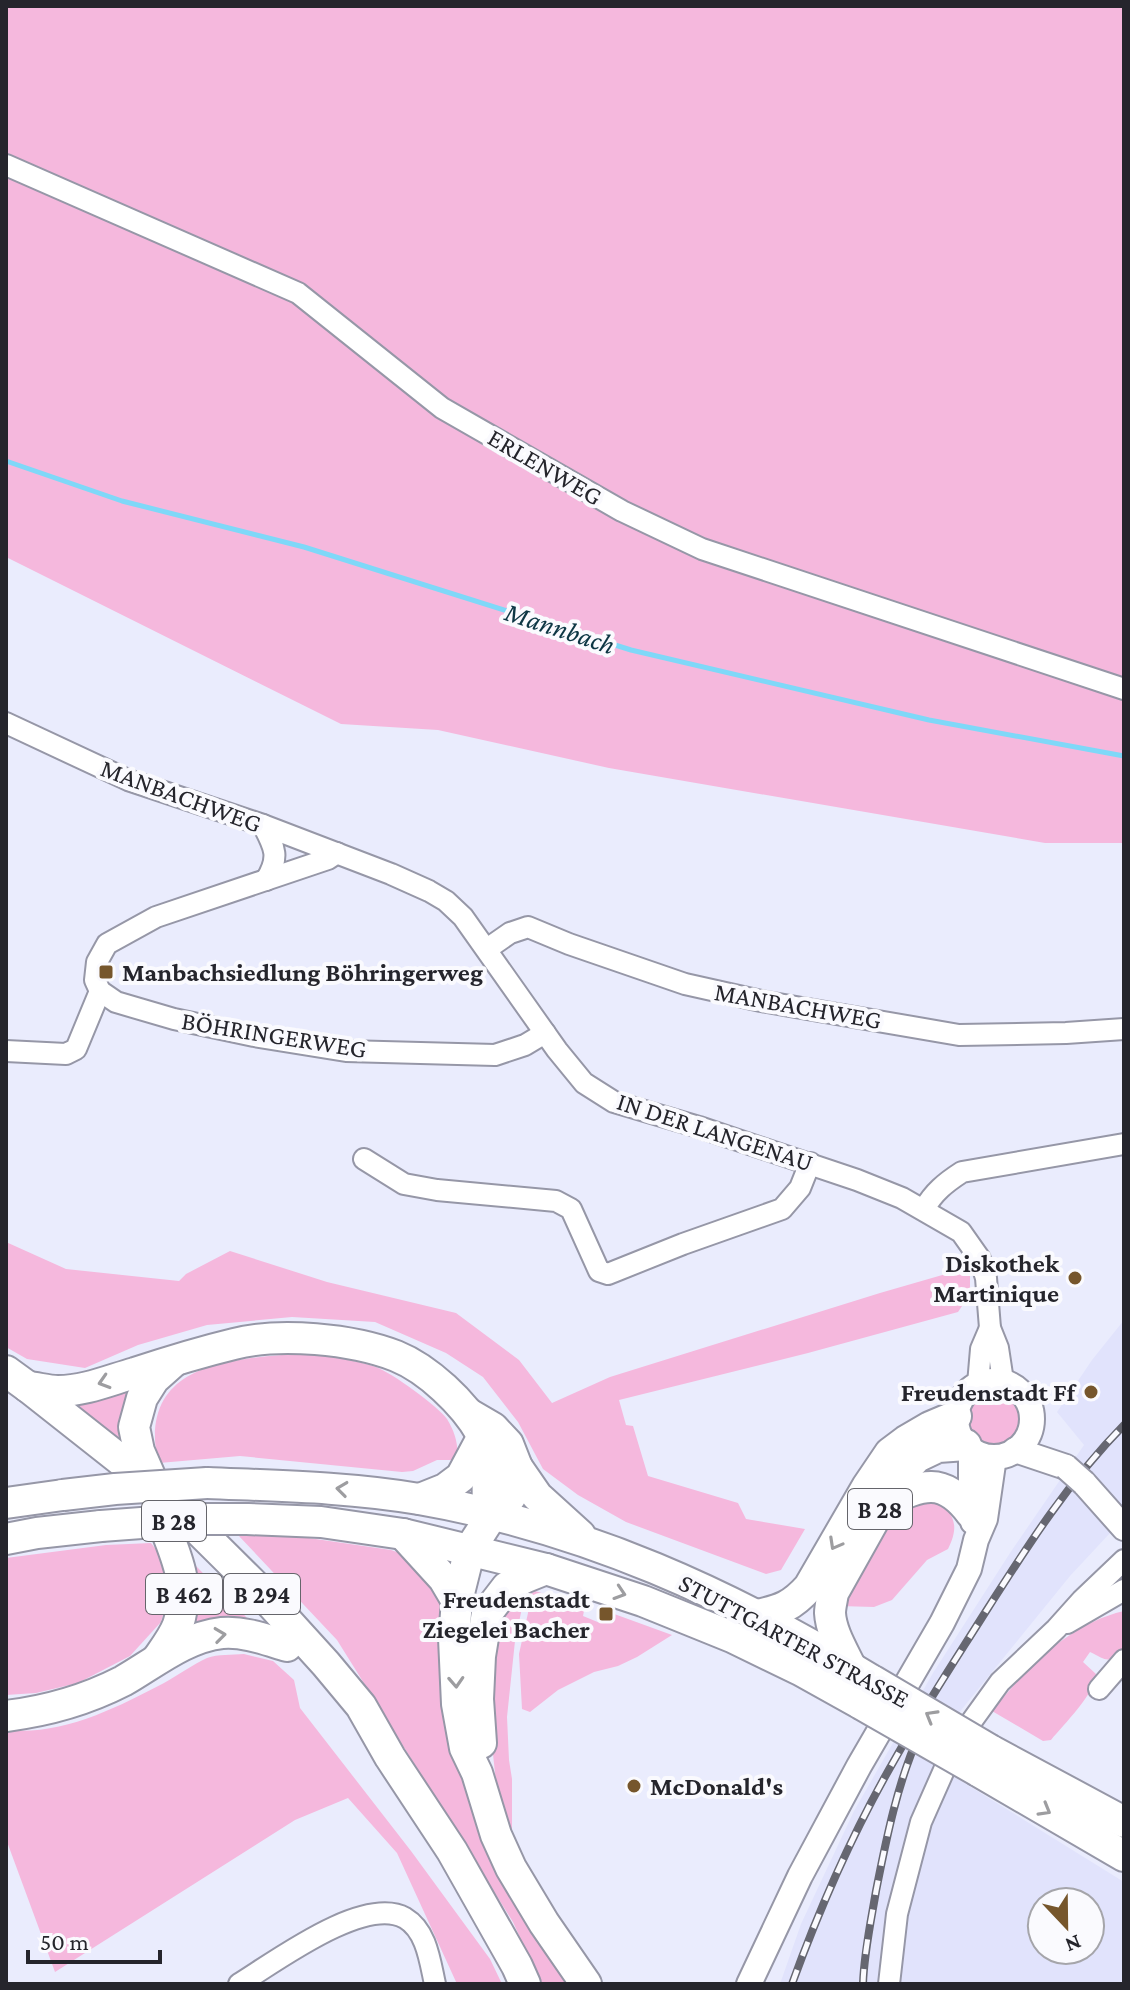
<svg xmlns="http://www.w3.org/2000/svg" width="1130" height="1990" viewBox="0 0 1130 1990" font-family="'Crimson Pro',serif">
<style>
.built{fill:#e1e3fc;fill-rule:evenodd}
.green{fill:#f5b8dd}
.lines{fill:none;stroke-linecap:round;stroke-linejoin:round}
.stream{stroke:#7fd8f8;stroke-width:5}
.minor-casing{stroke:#9697a7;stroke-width:24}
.tertiary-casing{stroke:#9697a7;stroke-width:28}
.primary-casing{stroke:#9697a7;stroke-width:34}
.minor{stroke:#fff;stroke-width:20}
.tertiary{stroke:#fff;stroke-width:24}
.primary{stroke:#fff;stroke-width:30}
.rail-casing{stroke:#666771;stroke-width:8}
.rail{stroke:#fafafe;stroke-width:5;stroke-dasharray:15;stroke-linecap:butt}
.tertiary-bridge-casing{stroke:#9697a7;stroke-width:28;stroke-linecap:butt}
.primary-bridge-casing{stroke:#9697a7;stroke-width:34;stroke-linecap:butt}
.tertiary-bridge{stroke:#fff;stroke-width:24}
.primary-bridge{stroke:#fff;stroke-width:30}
.oneway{stroke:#9d9da0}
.poi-dot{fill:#76562c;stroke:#fafafe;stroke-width:3}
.labels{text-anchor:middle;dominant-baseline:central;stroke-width:8;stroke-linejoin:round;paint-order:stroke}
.shield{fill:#fafafe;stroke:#65656b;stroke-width:2}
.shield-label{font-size:24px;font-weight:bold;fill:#25252c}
.street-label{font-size:26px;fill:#25252c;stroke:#fafafe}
.poi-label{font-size:26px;font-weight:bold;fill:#25252c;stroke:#fafafe;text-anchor:end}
.water-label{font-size:28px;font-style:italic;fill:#0d3644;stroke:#fafafe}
</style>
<rect width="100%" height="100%" fill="#eaecfd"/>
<path class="built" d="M1124 1320V1518L1070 1576 958 1714 932 1763 1124 1882V1984H780L801 1924 854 1811 933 1673 1010 1553 1084 1445 1057 1412 1092 1360ZM1042 1902H1090V1950H1042Z"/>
<g class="green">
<path d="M6 6H1124V843H1045L609 768 438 730 341 724 6 557Z"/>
<path d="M6 1242 66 1269 179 1281 186 1274 230 1251 327 1282 456 1313 519 1360 552 1403 610 1377 880 1293 970 1267V1294L958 1312 808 1353 619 1400 626 1425 633 1426 648 1476 738 1503 746 1519 805 1529 781 1570 766 1574 626 1522 578 1495 543 1469 518 1422 483 1377 446 1353 375 1322 292 1317 207 1325 138 1345 85 1368 27 1359 6 1347Z"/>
<path d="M303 1353C328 1357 352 1359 376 1367 392 1373 438 1406 447 1419 455 1432 459 1446 457 1460H437L413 1471 402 1472 240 1456 159 1463C158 1456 155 1447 155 1439 153 1358 245 1359 303 1353Z"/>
<path d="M130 1383 127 1449 70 1403Z"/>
<circle cx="994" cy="1418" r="28"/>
<path d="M927 1492C949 1510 963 1519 948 1549L927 1560 892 1600 874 1607 839 1606 894 1512Z"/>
<path d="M258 1534 295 1536 391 1550 414 1558 444 1586 449 1704 575 1984H541L513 1922 337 1640 238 1535Z"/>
<path d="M151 1543 168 1565 172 1584 161 1622 130 1656 78 1683 36 1693 6 1695V1558L106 1545Z"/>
<path d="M193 1563 194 1564 250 1621 187 1630Z"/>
<path d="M535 1591 585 1606 583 1616 600 1623 606 1611 672 1635 637 1657 618 1666 594 1672 558 1690 530 1712 522 1709 519 1654 528 1613V1596Z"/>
<path d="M510 1598 517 1600 522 1608 515 1641 507 1717 509 1760 512 1779V1832L507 1834 499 1811 491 1735 485 1705 502 1603Z"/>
<path d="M1124 1611V1649C1108 1664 1108 1661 1090 1652L1083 1662 1096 1674C1095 1694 1064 1724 1051 1740L1043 1741 992 1711C1027 1668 1068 1624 1124 1611Z"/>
<path d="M244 1654 273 1661 294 1680 300 1708 411 1851 490 1959 502 1984H457L397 1853 348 1798 295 1820 55 1972 6 1839V1730C62 1736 116 1708 164 1683 178 1675 192 1665 207 1658 218 1654 232 1655 244 1654Z"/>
</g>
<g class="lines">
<path class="stream" d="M6 461 122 501 304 547 631 650 929 720 1124 756"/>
<defs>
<g id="minor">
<path d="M6 165 298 293 442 408 622 511 702 549 1124 689"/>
<path d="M6 723 128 780 263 825 391 874 429 891 446 901 463 917 557 1050 584 1083 614 1102 699 1127 857 1180 902 1198 961 1232 980 1259 986 1278 990 1328 998 1348 1003 1381"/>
<path d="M263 825C275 848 280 857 266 880"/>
<path d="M337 853 328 859 156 917 107 944 97 962 95 980 100 991 116 1002 174 1019 254 1036 346 1051 495 1055 525 1045 545 1033"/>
<path d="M487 949 510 933 528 927 569 944 685 984 761 1001 959 1035 1066 1033 1124 1029"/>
<path d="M6 1051 66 1054 76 1049 100 991"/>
<path d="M364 1159 404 1184 437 1190 556 1201 571 1209 599 1271 608 1274 683 1244 782 1209 800 1188 810 1163"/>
<path d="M924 1209C934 1192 945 1183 962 1172L1124 1144"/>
<path d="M978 1384 981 1349 990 1328"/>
<path d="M1067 1623 1124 1590"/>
<path d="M1099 1689 1124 1660"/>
<path d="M239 1984C275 1962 364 1895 405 1918 427 1931 430 1962 435 1984"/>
<path d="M889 1984 897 1914 921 1822 956 1743 1000 1682 1056 1629 1082 1600 1124 1560"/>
</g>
<g id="tertiary">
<circle cx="994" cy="1419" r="38"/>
<path d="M971 1450V1513L973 1522"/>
<path d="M1015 1450 1066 1467"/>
<path d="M1084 1483 1124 1528"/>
<path d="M749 1984 800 1876 859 1766 942 1623 969 1569 976 1540 985 1519 994 1457"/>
</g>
<g id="primary">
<path d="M6 1371 28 1387 156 1488 257 1588 326 1664 361 1706 390 1757 452 1851 517 1966 525 1984"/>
<path d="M28 1387C38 1388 49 1391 58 1391 85 1391 110 1380 135 1373 168 1362 201 1352 234 1344 280 1332 352 1339 396 1356 428 1369 464 1403 481 1433 496 1459 481 1488 492 1515"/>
<path d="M469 1414 493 1428 508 1444 517 1467 511 1496 503 1507 492 1515 470 1549 457 1601 454 1638 457 1704 465 1748 477 1773 496 1835 511 1868 544 1923 586 1984"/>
<path d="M517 1467 537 1496 580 1535"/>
<path d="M153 1483 139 1451 134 1427 142 1398 154 1379 172 1363"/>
<path d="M207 1483C278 1486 349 1487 419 1499 586 1528 730 1594 873 1681"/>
<path d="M420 1499 445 1489 461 1477 483 1436"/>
<path d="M6 1503 63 1495"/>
<path d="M883 1503C920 1486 942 1474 971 1513"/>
<path d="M247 1519 321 1522 403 1534 546 1569 643 1601 732 1637 800 1670 861 1704"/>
<path d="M403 1534 444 1579 457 1601"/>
<path d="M6 1539 37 1533 101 1526"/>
<path d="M757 1615C781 1610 792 1606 809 1587L867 1487 890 1453 906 1441 930 1427 956 1416"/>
<path d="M158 1658C165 1648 174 1636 178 1625 190 1587 178 1560 164 1525"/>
<path d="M851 1668C843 1651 831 1632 830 1613 830 1607 832 1600 833 1593L898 1477 917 1457 938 1447 966 1445"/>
<path d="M6 1716C47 1711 86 1700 123 1681 153 1664 185 1637 222 1633 244 1631 267 1640 287 1646"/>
<path d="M481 1743 478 1699 480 1656 487 1613 507 1587 526 1577 546 1569"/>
<path d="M990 1750 1124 1822"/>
<path d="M978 1771 1124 1856"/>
</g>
</defs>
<use href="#minor" class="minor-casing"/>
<use href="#tertiary" class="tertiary-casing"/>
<use href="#primary" class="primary-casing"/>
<use href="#minor" class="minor"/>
<use href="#tertiary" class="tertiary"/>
<use href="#primary" class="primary"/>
<defs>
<g id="rail">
<path d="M792 1984C820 1907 854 1830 895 1759 922 1711 952 1665 981 1619 1025 1550 1066 1484 1124 1425"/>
<path d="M863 1984C864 1953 871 1921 876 1891 886 1840 898 1780 920 1733"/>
</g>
</defs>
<use href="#rail" class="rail-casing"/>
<use href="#rail" class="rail"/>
<defs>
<path id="tertiary-bridge" d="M1066 1467 1084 1483"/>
<g id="primary-bridge">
<path d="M63 1495 115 1489 207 1483"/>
<path d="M101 1526 195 1519H247"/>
<path d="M873 1681 990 1750"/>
<path d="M861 1704 978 1771"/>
</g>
</defs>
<use href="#tertiary-bridge" class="tertiary-bridge-casing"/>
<use href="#primary-bridge" class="primary-bridge-casing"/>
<use href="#tertiary-bridge" class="tertiary-bridge"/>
<use href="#primary-bridge" class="primary-bridge"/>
</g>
<defs><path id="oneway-chevron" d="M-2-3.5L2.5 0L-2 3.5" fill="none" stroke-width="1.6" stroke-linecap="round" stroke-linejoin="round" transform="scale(2)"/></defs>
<g class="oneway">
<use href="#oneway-chevron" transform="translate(104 1382) rotate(163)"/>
<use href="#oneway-chevron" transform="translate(342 1489) rotate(-173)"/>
<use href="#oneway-chevron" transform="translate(835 1544) rotate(119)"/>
<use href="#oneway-chevron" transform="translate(620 1593) rotate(18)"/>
<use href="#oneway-chevron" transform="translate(220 1635) rotate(-7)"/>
<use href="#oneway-chevron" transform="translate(456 1682) rotate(87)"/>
<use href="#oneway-chevron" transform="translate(931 1716) rotate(-150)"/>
<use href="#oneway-chevron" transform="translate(1045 1810) rotate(30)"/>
</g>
<g class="poi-dot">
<rect x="98" y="964" width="16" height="16" rx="4"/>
<circle cx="1075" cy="1278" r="8"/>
<circle cx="1091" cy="1392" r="8"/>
<rect x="598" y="1606" width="16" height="16" rx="4"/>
<circle cx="634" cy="1786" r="8"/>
</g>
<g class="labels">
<g class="shield">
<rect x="848" y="1489" width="64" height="40" rx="6"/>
<rect x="142" y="1501" width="64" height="40" rx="6"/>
<rect x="146" y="1574" width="76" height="40" rx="6"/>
<rect x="224" y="1574" width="76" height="40" rx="6"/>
</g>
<g class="shield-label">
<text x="880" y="1509">B 28</text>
<text x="174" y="1521">B 28</text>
<text x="184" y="1594">B 462</text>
<text x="262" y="1594">B 294</text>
</g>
<g class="street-label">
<text transform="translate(545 467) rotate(30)">ERLENWEG</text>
<text transform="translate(181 796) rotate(20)">MANBACHWEG</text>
<text transform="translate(798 1006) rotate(10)">MANBACHWEG</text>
<text transform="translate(274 1035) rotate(9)">BÖHRINGERWEG</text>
<text transform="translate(715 1132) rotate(18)">IN DER LANGENAU</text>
<text transform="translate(794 1641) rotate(28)">STUTTGARTER STRASSE</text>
</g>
<g class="poi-label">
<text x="122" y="972" text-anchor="start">Manbachsiedlung Böhringerweg</text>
<text x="1059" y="1263">Diskothek<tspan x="1059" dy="30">Martinique</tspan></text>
<text x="1075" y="1392">Freudenstadt Ff</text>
<text x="590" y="1599">Freudenstadt<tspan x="590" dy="30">Ziegelei Bacher</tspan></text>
<text x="650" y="1786" text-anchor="start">McDonald's</text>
</g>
<g class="water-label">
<text transform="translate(560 628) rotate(18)">Mannbach</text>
</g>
</g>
<rect width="1130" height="1990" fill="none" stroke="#25252c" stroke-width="16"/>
<g transform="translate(1066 1926) rotate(158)"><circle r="38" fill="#fafafe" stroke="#a5a5aa" stroke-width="2"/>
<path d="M0-6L14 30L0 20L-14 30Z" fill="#76562c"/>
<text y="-12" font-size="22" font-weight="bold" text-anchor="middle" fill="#25252c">N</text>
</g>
<path d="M28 1950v12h132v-12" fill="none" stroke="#25252c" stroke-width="4"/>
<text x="40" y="1950" font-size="24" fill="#25252c" stroke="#fafafe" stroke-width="6" paint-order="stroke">50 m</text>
</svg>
